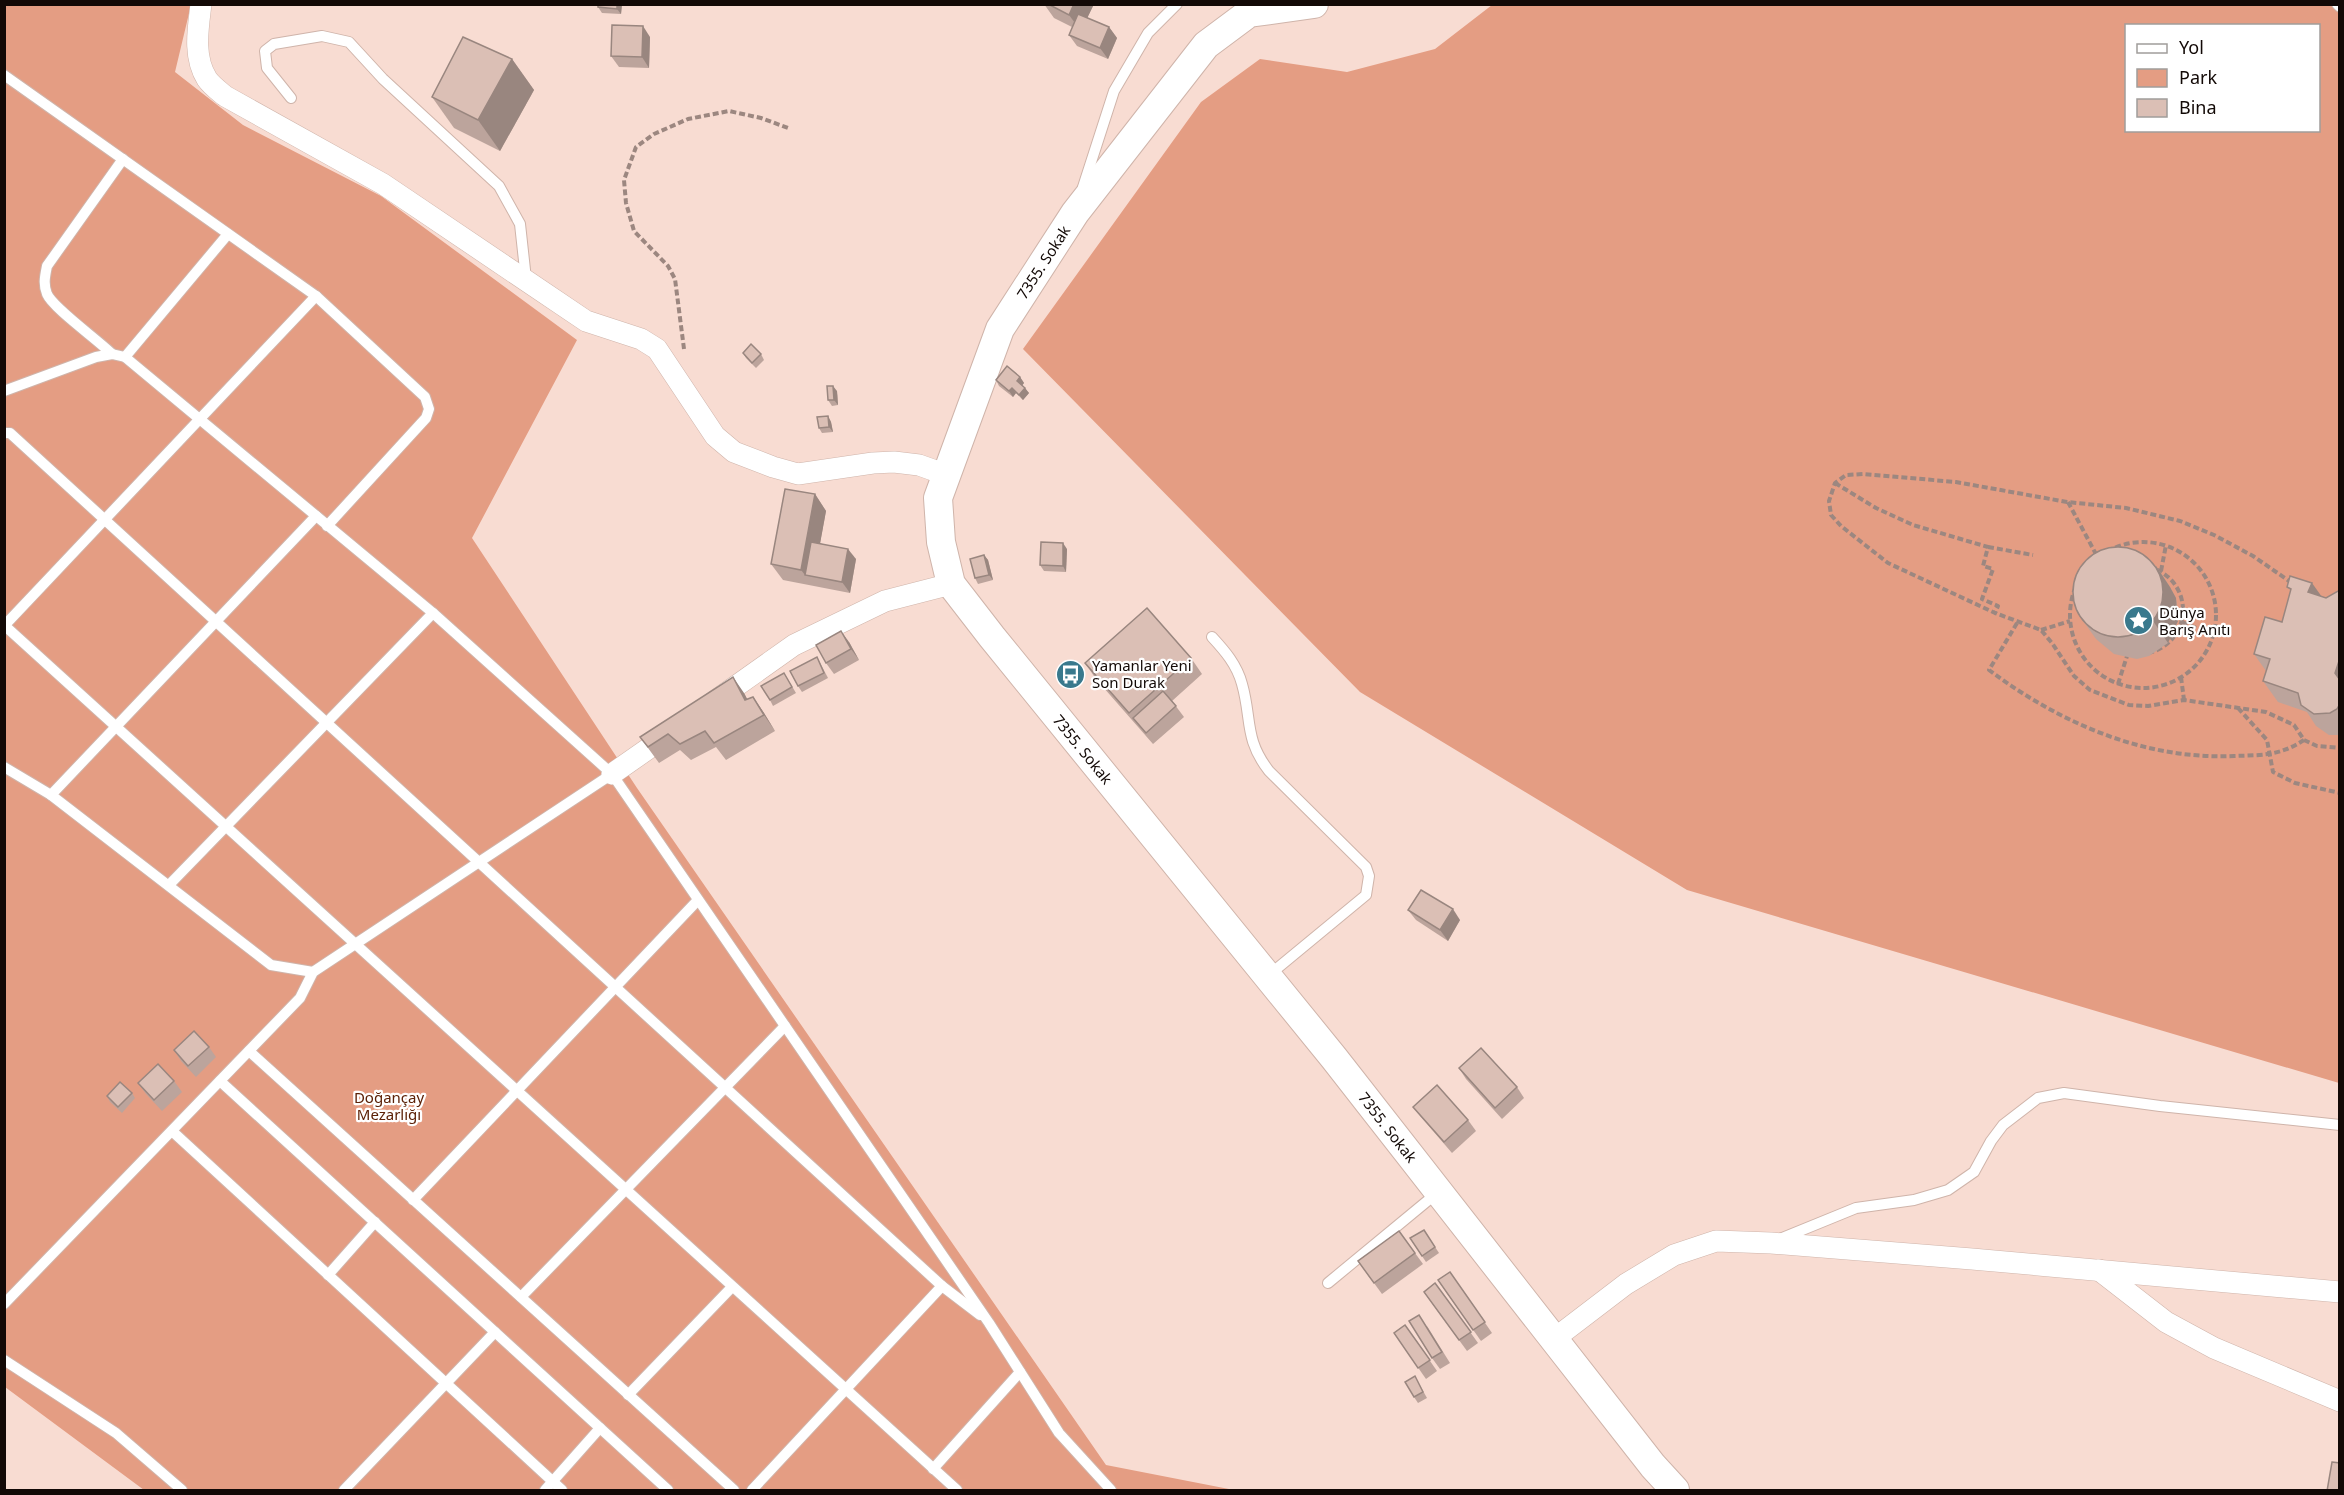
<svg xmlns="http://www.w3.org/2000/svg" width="2344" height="1495" viewBox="0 0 2344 1495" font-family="'Noto Sans',sans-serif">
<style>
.green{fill:#e49d83;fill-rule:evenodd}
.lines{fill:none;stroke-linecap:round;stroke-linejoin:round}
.lane-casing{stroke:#cfb4aa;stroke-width:12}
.street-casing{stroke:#cfb4aa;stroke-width:22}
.secondary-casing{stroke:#cfb4aa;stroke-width:30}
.path{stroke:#9c8780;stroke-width:4;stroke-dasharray:6 3;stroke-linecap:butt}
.lane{stroke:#fff;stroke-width:10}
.street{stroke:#fff;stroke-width:21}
.secondary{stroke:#fff;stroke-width:28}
.wall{fill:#bca49c}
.shaded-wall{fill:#99867f}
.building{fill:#dbbfb5;stroke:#99867f;stroke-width:1.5}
.labels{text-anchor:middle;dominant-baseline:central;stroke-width:4.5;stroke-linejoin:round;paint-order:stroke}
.street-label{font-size:15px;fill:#120906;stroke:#fff}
.poi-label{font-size:15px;fill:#120906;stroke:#fff;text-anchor:start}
.park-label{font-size:15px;fill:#5c2107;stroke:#fff}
</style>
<rect width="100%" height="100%" fill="#f8dcd2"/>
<g class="green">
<path d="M5 5H191L175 72 243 125 381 196 577 340 472 538 637 788 1106 1465 1234 1490H144L5 1387Z"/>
<path d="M1492 5H2339V1083L1687 890 1360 692 1023 349 1201 102 1260 59 1347 72 1435 49ZM2126 26H2318V130H2126Z"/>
</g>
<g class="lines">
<defs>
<g id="lane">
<path d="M2337 4 2340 7"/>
<path d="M4 75 316 296 425 397 429 409 426 418 327 526"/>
<path d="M291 98 267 68 265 51 274 44 322 36 349 42 383 79 499 186 520 224 526 279"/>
<path d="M1083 187 1114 91 1148 33 1177 4"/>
<path d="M112 354C97 339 53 308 47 294 43 284 45 276 47 266L123 159"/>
<path d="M125 357 228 234"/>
<path d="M4 391 96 357 112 354 125 357 433 613 612 774 989 1323 1059 1433 1111 1490"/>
<path d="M4 433H10L942 1286 980 1315"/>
<path d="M4 625 957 1490"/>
<path d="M4 626 316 296"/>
<path d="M1212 637C1225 651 1237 665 1242 684 1252 719 1244 739 1269 771L1366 867 1369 876 1366 895 1268 976"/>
<path d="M4 767 51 795 271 965 313 972"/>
<path d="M51 795 316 516"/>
<path d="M169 885 433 613"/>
<path d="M249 1051 734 1490"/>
<path d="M220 1081 668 1490"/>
<path d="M172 1131 562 1490"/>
<path d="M413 1200 698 900"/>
<path d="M1780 1239 1856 1208 1914 1200 1948 1190 1974 1172 1991 1141 2003 1125 2038 1098 2064 1093 2160 1106 2340 1125"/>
<path d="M328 1275 375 1222"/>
<path d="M1328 1283 1437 1193"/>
<path d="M521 1297 785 1026"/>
<path d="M4 1304 300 998 313 972 612 774"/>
<path d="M4 1360 116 1433 182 1490"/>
<path d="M628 1395 732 1287"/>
<path d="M933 1469 1020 1372"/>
<path d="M344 1490 495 1332"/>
<path d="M545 1490 600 1428"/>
<path d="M752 1490 942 1286"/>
</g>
<g id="street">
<path d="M201 4C198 29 193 57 207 79 211 85 219 91 225 96L383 184 586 321 641 339 657 349 715 436 734 452 773 467 798 474 873 463 894 462 919 465 947 475"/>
<path d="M715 701 794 645 885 601 951 584"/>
<path d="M612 774 672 732"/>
<path d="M2099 1270 2166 1322 2214 1348 2340 1401"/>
<path d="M1554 1339 1626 1284 1674 1255 1716 1241 1771 1243 1972 1259 2340 1292"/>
</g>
<path id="secondary" d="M1314 4 1249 13 1206 45 1075 213 1000 329 938 498 941 542 951 584 992 637 1334 1058 1653 1466 1675 1490"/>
</defs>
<use href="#lane" class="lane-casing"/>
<use href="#street" class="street-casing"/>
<use href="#secondary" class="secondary-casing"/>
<g class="path">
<path d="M684 349 675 279 668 266 634 231 626 203 624 180 636 147 654 134 688 119 729 111 761 118 788 128"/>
<path d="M1835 483 1876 508 1913 525 1988 547 1983 566 1993 569 1982 599 1998 606 1995 613"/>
<path d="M2068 502 2097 556"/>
<circle cx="2143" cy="615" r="73"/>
<path d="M1988 547 2033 555"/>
<circle cx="2139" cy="610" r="44"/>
<path d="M2161 571 2166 545"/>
<path d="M2292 583 2253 556 2214 535 2180 521 2126 508 2067 502 1956 482 1863 474 1846 475 1835 483 1829 501 1831 515 1841 526 1888 563 1995 613 2041 630 2052 643 2074 676 2090 690 2129 705 2148 706 2184 700 2266 712 2294 725 2304 740 2317 746 2340 748"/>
<path d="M2182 622 2213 635"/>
<path d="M2017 623 1989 670C2060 723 2144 760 2234 756 2263 755 2279 756 2304 740"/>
<path d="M2041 630 2070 621"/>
<path d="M2181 677 2184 700"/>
<path d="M2118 684 2128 653"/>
<path d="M2238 708 2267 740 2273 772 2295 783 2340 793"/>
</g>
<use href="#lane" class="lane"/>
<use href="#street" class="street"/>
<use href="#secondary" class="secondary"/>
</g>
<g class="wall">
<path d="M622 4 621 14 602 13 598 7Z"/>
<path d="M1044 4H1094L1087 18 1109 27 1117 38 1108 59 1077 46 1069 35 1072 27 1054 18Z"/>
<path d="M650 37 649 68 619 67 611 56Z"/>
<path d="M512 59 534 90 500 151 454 128 432 97Z"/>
<path d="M743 353 761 354 764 360 756 368 746 358Z"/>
<path d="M1020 377 1024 383 1022 385 1029 393 1023 400 1016 393 1013 397 999 386 996 380Z"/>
<path d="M837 391 838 405 832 406 828 400Z"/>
<path d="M828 416 831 422 833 432 822 433 819 428Z"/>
<path d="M815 494 826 511 820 543 856 559 850 593 783 580 771 564Z"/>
<path d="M1067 549 1066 572 1044 571 1040 565Z"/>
<path d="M984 555 988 560 993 580 978 584 975 578Z"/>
<path d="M2156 566 2170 587 2176 598 2178 621 2168 643 2149 656 2137 659 2114 654 2096 639 2081 618Z"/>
<path d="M2287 587 2326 598 2340 592V735H2329L2316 726 2307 712 2278 702 2263 681 2266 671 2254 654 2282 622 2291 591Z"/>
<path d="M849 642 859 660 834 674 826 663Z"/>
<path d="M817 657 828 678 802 692 798 686Z"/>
<path d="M1191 658 1202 674 1172 701 1184 717 1153 744 1096 679 1085 663Z"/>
<path d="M784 673 796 693 773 706 770 700Z"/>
<path d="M744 693 747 699 753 697 764 713 775 731 726 760 716 747 691 760 680 750 659 763 640 737Z"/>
<path d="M1408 910 1460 920 1448 941 1416 920Z"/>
<path d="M209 1047 216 1057 196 1077 181 1061 174 1050Z"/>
<path d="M1459 1068 1517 1087 1524 1098 1502 1119 1466 1079Z"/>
<path d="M174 1081 182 1092 162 1111 146 1094 138 1083Z"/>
<path d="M132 1093 135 1098 122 1113 110 1102 107 1096Z"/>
<path d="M1413 1107 1468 1120 1476 1131 1452 1153 1421 1117Z"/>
<path d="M1424 1230 1439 1253 1426 1262 1410 1238Z"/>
<path d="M1399 1231 1423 1264 1382 1294 1358 1261Z"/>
<path d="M1450 1272 1492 1333 1481 1341 1438 1280Z"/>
<path d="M1435 1283 1478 1343 1467 1351 1424 1292Z"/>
<path d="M1405 1325 1437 1371 1426 1379 1394 1333Z"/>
<path d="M1427 1326 1450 1363 1440 1369 1432 1358Z"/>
<path d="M1418 1382 1427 1398 1418 1403 1414 1397Z"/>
</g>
<g class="shaded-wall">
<path d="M617 4H622L621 14 617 9Z"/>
<path d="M1074 4H1094L1081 31 1069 15Z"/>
<path d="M643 26 650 37 649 68 642 57Z"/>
<path d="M1109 27 1117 38 1108 59 1100 48Z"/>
<path d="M512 59 534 90 500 151 478 120Z"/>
<path d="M1020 377 1024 383 1021 387 1017 381Z"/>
<path d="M833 386 837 391 838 405 834 400Z"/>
<path d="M1012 388 1016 393 1013 397 1009 391Z"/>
<path d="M1025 388 1029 393 1023 400 1019 395Z"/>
<path d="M828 416 831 422 833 432 829 427Z"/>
<path d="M815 494 826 511 814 577 805 575 801 570Z"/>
<path d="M1063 543 1067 549 1066 572 1063 566Z"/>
<path d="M848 549 856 559 850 593 842 582Z"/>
<path d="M984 555 988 560 993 580 989 575Z"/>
<path d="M2156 566 2170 587 2176 598 2178 621 2168 643 2153 621Z"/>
<path d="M2312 583 2327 604 2308 592Z"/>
<path d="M841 631 849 642 859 660 851 649Z"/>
<path d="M2340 658V680L2335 673Z"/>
<path d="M733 677 744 693 756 716 745 700Z"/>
<path d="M753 697 764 713 775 731 764 715Z"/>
<path d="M1453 909 1460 920 1448 941 1440 930Z"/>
</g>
<g class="building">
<path d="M598 4H617V9L598 7Z"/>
<path d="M1048 4H1074L1069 15Z"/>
<path d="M1078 14 1109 27 1100 48 1069 35Z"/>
<path d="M612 25 643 26 642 57 611 56Z"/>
<path d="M463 37 512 59 478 120 432 97Z"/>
<path d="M751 344 761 354 752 363 743 353Z"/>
<path d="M1007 366 1020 377 1017 381 1025 388 1019 395 1012 388 1009 391 996 380Z"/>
<path d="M827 386H833L834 400H828Z"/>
<path d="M828 416 829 427 819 428 817 417Z"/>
<path d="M785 489 815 494 801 570 771 564Z"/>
<path d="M811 542 848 549 842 582 805 575Z"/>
<path d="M1041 542 1063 543V566L1040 565Z"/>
<circle cx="2118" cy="592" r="45"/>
<path d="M984 555 989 575 975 578 970 559Z"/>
<path d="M2290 576 2312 583 2308 592 2326 598 2338 591 2340 592V658L2335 673 2340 680V704L2337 709 2330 713 2314 714 2301 705 2298 693 2263 681 2270 659 2254 654 2265 617 2282 622 2291 589 2287 587Z"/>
<path d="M1147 608 1191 658 1129 713 1085 663Z"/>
<path d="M841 631 851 649 826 663 816 645Z"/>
<path d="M817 657 824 673 798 686 790 671Z"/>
<path d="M784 673 792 687 770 700 761 686Z"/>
<path d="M733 677 745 700 753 697 764 715 714 743 705 731 680 744 668 734 648 747 640 737Z"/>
<path d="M1163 691 1176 706 1146 733 1133 718Z"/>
<path d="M1421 890 1453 909 1440 930 1408 910Z"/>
<path d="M194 1031 209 1047 188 1066 174 1050Z"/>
<path d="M1481 1048 1517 1087 1495 1108 1459 1068Z"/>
<path d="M158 1064 174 1081 154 1100 138 1083Z"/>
<path d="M120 1082 132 1093 118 1107 107 1096Z"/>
<path d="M1437 1085 1468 1120 1444 1142 1413 1107Z"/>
<path d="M1424 1230 1435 1247 1422 1256 1410 1238Z"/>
<path d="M1399 1231 1415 1253 1374 1283 1358 1261Z"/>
<path d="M1450 1272 1485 1322 1473 1330 1438 1280Z"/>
<path d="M1435 1283 1471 1332 1459 1340 1424 1292Z"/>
<path d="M1419 1315 1442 1352 1432 1358 1409 1321Z"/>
<path d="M1405 1325 1430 1360 1418 1368 1394 1333Z"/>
<path d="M1415 1376 1423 1392 1414 1397 1405 1382Z"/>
<path d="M2332 1462 2340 1463V1491H2327Z"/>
</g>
<defs>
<symbol id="sight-disc" viewBox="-11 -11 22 22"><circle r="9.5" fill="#39798d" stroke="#fff"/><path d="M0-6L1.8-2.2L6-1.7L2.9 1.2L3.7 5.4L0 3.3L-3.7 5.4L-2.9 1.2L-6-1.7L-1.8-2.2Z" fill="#fff"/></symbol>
<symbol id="bus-disc" viewBox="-11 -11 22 22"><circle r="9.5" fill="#39798d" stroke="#fff"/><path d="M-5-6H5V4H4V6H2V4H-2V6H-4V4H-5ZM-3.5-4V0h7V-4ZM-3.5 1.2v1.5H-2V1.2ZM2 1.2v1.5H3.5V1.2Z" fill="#fff"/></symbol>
</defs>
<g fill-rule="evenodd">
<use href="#sight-disc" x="2122" y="604" width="33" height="33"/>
<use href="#bus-disc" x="1054" y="658" width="33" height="33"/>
</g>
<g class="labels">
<g class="street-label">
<text transform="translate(1043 262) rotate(-57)">7355. Sokak</text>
<text transform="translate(1083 749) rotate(51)">7355. Sokak</text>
<text transform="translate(1388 1127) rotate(52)">7355. Sokak</text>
</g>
<g class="poi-label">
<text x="2159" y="612">Dünya<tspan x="2159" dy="17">Barış Anıtı</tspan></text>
<text x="1092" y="665">Yamanlar Yeni<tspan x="1092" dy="17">Son Durak</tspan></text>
</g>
<g class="park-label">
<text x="389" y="1097">Doğançay<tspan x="389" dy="17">Mezarlığı</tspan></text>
</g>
</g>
<rect width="2344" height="1495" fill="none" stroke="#120906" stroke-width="12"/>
<rect x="2125" y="24" width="195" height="108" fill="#ffffff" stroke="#a09d9b" stroke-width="1.5"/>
<rect x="2137" y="44" width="30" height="9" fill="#ffffff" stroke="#a09d9b" stroke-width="1.5"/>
<text x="2179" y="54" font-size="18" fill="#120906">Yol</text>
<rect x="2137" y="69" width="30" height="18" fill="#e49d83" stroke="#a09d9b" stroke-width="1.5"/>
<text x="2179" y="84" font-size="18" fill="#120906">Park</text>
<rect x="2137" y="99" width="30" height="18" fill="#dbbfb5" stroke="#a09d9b" stroke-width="1.5"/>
<text x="2179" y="114" font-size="18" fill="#120906">Bina</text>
</svg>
